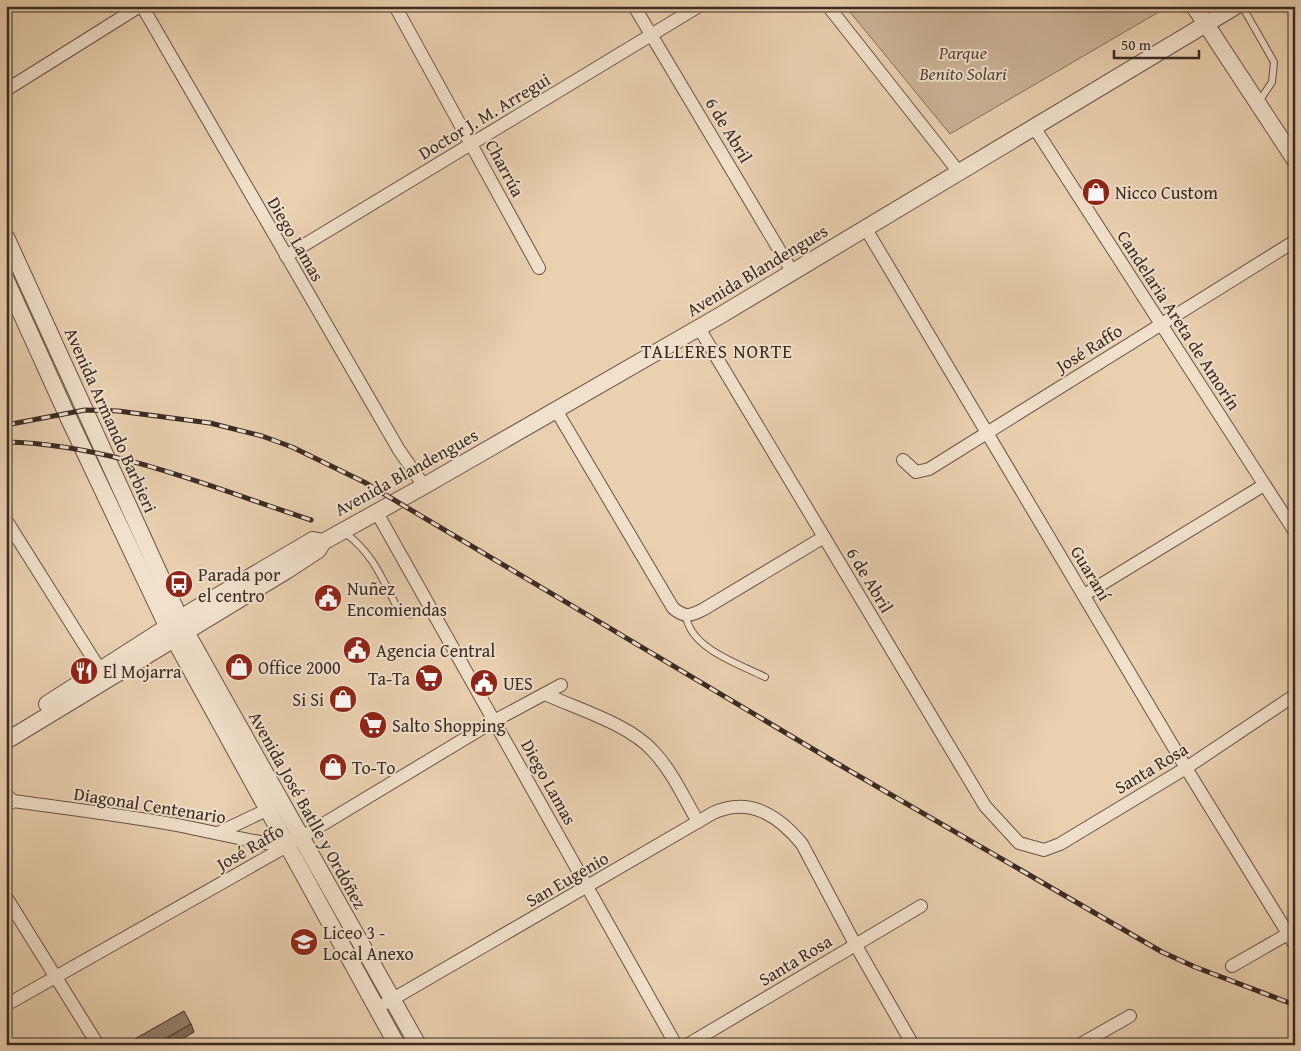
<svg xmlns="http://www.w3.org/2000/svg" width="1301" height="1051" viewBox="0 0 1301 1051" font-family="'Gentium Book Plus',serif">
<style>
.green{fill:#cbb497;stroke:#82705d}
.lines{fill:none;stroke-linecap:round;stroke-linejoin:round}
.service-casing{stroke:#665446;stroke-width:8}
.minor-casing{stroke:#665446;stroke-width:14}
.tertiary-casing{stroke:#665446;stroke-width:18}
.service{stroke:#f1e0cb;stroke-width:6}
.minor{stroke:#f1e0cb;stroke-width:12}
.tertiary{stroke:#f1e0cb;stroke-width:16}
.rail-casing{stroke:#3a2b23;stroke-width:5}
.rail{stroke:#f1e0cb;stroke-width:3;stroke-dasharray:9;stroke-linecap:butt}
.wall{fill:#806f5d;stroke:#3a2b23}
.building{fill:#95816c;stroke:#3a2b23}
.labels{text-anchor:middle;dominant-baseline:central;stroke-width:4;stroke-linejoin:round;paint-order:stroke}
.park-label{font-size:18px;font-style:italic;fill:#57463a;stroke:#f1e0cb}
.street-label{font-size:18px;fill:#3a2b23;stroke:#f1e0cb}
.poi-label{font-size:18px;fill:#3a2b23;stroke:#f1e0cb;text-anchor:start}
.neighbourhood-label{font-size:19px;letter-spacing:1px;fill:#3a2b23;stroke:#f1e0cb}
</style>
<rect width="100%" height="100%" fill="#e9d0af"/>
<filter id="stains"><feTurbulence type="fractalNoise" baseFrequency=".004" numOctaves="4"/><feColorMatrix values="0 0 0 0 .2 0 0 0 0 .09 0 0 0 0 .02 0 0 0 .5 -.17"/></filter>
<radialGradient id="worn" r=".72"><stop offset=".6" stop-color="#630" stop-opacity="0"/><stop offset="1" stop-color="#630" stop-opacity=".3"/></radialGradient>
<path class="green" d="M845 6H1169L950 134Z"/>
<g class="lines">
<defs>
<g id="service">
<path d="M1242 6 1274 62 1272 82 1258 103"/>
<path d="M344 532C374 554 382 579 399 611 412 617 418 614 430 608"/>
<path d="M686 616C691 649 739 664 765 677"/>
</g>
<g id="minor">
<path d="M142 6 399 450 424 486"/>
<path d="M395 6 539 268"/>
<path d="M634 6 793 273"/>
<path d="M828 6 958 171"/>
<path d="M6 90 140 6"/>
<path d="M1034 127 1295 532"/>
<path d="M866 229 1186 768 1295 945"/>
<path d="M286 256 699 6"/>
<path d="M699 328 985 806 1019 843 1044 850 1060 844 1186 768 1295 695"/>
<path d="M556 410 673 608C685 618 691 616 704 609L824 537"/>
<path d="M903 460 916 472 929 469 1295 241"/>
<path d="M376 511 676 1045"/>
<path d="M6 520 104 676"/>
<path d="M1084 595 1264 485"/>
<path d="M545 694C577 709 629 724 653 751 672 771 684 798 698 822"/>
<path d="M6 800C63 808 121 815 177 825 214 832 250 842 287 846"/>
<path d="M218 833 275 806"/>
<path d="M6 897 98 1045"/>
<path d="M1232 966 1293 931"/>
<path d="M386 1003 713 813C750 796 779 816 802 844L855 944 913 1045"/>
<path d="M6 1005 287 846 494 721 561 685"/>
<path d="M687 1045 921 906"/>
<path d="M1079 1045 1130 1016"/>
</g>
<g id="tertiary">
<path d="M1194 6 1295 160"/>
<path d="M6 237 186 632 418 1045"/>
<path d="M6 280 68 417 168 628 397 1045"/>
<path d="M47 704 192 611 313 540 323 542"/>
<path d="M6 741 286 571 318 550 323 542 424 486 721 315 1236 6"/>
<path d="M6 797 10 801"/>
</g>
</defs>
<use href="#service" class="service-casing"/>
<use href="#minor" class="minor-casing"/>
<use href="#tertiary" class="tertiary-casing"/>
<use href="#service" class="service"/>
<use href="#minor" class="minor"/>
<use href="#tertiary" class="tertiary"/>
<defs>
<g id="rail">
<path d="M6 425 85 410 118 411 210 423 262 436 292 447 364 482 833 761 1162 952 1195 967 1295 1005"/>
<path d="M6 442C111 444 213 488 311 520"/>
</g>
</defs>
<use href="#rail" class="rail-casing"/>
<use href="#rail" class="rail"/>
</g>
<path class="wall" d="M191 1024 194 1032 172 1045H127Z"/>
<path class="building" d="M184 1011 191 1024 154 1045H127L126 1044Z"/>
<defs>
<symbol id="shop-disc" viewBox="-11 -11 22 22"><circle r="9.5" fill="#8f2418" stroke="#f1e0cb"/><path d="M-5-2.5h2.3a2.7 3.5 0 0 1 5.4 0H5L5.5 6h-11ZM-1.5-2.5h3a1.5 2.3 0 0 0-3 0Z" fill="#fff"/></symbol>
<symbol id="bus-disc" viewBox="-11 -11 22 22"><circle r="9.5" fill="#8f2418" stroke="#f1e0cb"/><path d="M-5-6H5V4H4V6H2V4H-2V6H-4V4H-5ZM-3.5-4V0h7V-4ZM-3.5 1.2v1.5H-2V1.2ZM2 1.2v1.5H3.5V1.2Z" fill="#fff"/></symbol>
<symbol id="civic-disc" viewBox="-11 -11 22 22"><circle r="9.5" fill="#8f2418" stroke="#f1e0cb"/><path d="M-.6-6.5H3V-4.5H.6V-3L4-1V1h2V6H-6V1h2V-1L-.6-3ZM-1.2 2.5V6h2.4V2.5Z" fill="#fff"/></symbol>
<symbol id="restaurant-disc" viewBox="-11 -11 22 22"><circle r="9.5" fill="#8f2418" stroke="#f1e0cb"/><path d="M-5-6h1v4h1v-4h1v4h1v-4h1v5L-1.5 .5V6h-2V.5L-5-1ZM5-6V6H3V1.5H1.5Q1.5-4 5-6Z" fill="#fff"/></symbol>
<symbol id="supermarket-disc" viewBox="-11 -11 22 22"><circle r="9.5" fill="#8f2418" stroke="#f1e0cb"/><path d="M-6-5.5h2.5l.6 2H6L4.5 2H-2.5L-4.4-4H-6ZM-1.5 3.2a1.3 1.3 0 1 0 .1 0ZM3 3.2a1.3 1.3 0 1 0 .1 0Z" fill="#fff"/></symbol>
<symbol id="school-disc" viewBox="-11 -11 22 22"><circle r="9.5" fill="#8f2418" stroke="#f1e0cb"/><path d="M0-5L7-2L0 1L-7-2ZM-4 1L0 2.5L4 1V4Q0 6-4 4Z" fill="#fff"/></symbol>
</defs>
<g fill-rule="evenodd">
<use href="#shop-disc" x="1080" y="176" width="32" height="32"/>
<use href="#bus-disc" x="163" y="568" width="32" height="32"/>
<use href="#civic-disc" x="312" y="582" width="32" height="32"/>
<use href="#civic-disc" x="341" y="634" width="32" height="32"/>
<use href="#shop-disc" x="223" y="651" width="32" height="32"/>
<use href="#restaurant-disc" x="68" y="655" width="32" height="32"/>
<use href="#supermarket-disc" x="413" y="662" width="32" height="32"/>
<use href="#civic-disc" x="468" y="667" width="32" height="32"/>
<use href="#shop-disc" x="327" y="683" width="32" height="32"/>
<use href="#supermarket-disc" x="357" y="709" width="32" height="32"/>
<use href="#shop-disc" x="317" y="751" width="32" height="32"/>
<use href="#school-disc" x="288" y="926" width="32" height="32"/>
</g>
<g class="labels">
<g class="park-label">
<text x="963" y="52">Parque<tspan x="963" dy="21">Benito Solari</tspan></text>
</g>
<g class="street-label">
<text transform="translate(484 116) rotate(-31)">Doctor J. M. Arregui</text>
<text transform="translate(729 130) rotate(59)">6 de Abril</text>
<text transform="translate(505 168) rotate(62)">Charrúa</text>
<text transform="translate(296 239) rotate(60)">Diego Lamas</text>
<text transform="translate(757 270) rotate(-31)">Avenida Blandengues</text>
<text transform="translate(1179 320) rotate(57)">Candelaria Areta de Amorín</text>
<text transform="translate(1089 348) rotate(-32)">José Raffo</text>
<text transform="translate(111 420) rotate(66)">Avenida Armando Barbieri</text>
<text transform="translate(406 472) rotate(-29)">Avenida Blandengues</text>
<text transform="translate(1091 573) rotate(59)">Guaraní</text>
<text transform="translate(870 580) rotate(59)">6 de Abril</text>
<text transform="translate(1151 768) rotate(-31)">Santa Rosa</text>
<text transform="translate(549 782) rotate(61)">Diego Lamas</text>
<text transform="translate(150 805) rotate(9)">Diagonal Centenario</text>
<text transform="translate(308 810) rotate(61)">Avenida José Batlle y Ordóñez</text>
<text transform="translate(250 847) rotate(-30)">José Raffo</text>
<text transform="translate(567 879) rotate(-30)">San Eugenio</text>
<text transform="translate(795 960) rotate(-31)">Santa Rosa</text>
</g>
<g class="poi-label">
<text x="1115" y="192">Nicco Custom</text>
<text x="198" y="574">Parada por<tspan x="198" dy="21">el centro</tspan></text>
<text x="347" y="588">Nuñez<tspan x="347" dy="21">Encomiendas</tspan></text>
<text x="376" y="650">Agencia Central</text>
<text x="258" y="667">Office 2000</text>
<text x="103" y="671">El Mojarra</text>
<text x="410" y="678" text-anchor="end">Ta-Ta</text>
<text x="503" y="683">UES</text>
<text x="324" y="699" text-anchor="end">Si Si</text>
<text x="392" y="725">Salto Shopping</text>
<text x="352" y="767">To-To</text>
<text x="323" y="932">Liceo 3 -<tspan x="323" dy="21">Local Anexo</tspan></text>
</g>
<g class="neighbourhood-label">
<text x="717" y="351">TALLERES NORTE</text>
</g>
</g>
<rect width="1301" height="1051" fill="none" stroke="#e9d0af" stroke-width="25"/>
<rect x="8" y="8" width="1286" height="1036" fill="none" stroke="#3a2b23" stroke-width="2.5"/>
<rect x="12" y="12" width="1276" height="1026" fill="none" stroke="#3a2b23"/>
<path d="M1114 50v8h85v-8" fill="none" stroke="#3a2b23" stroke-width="2.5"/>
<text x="1121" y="50" font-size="15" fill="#3a2b23" stroke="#f1e0cb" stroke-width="4" paint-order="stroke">50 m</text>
<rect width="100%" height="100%" filter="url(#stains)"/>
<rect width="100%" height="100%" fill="url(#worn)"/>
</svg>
